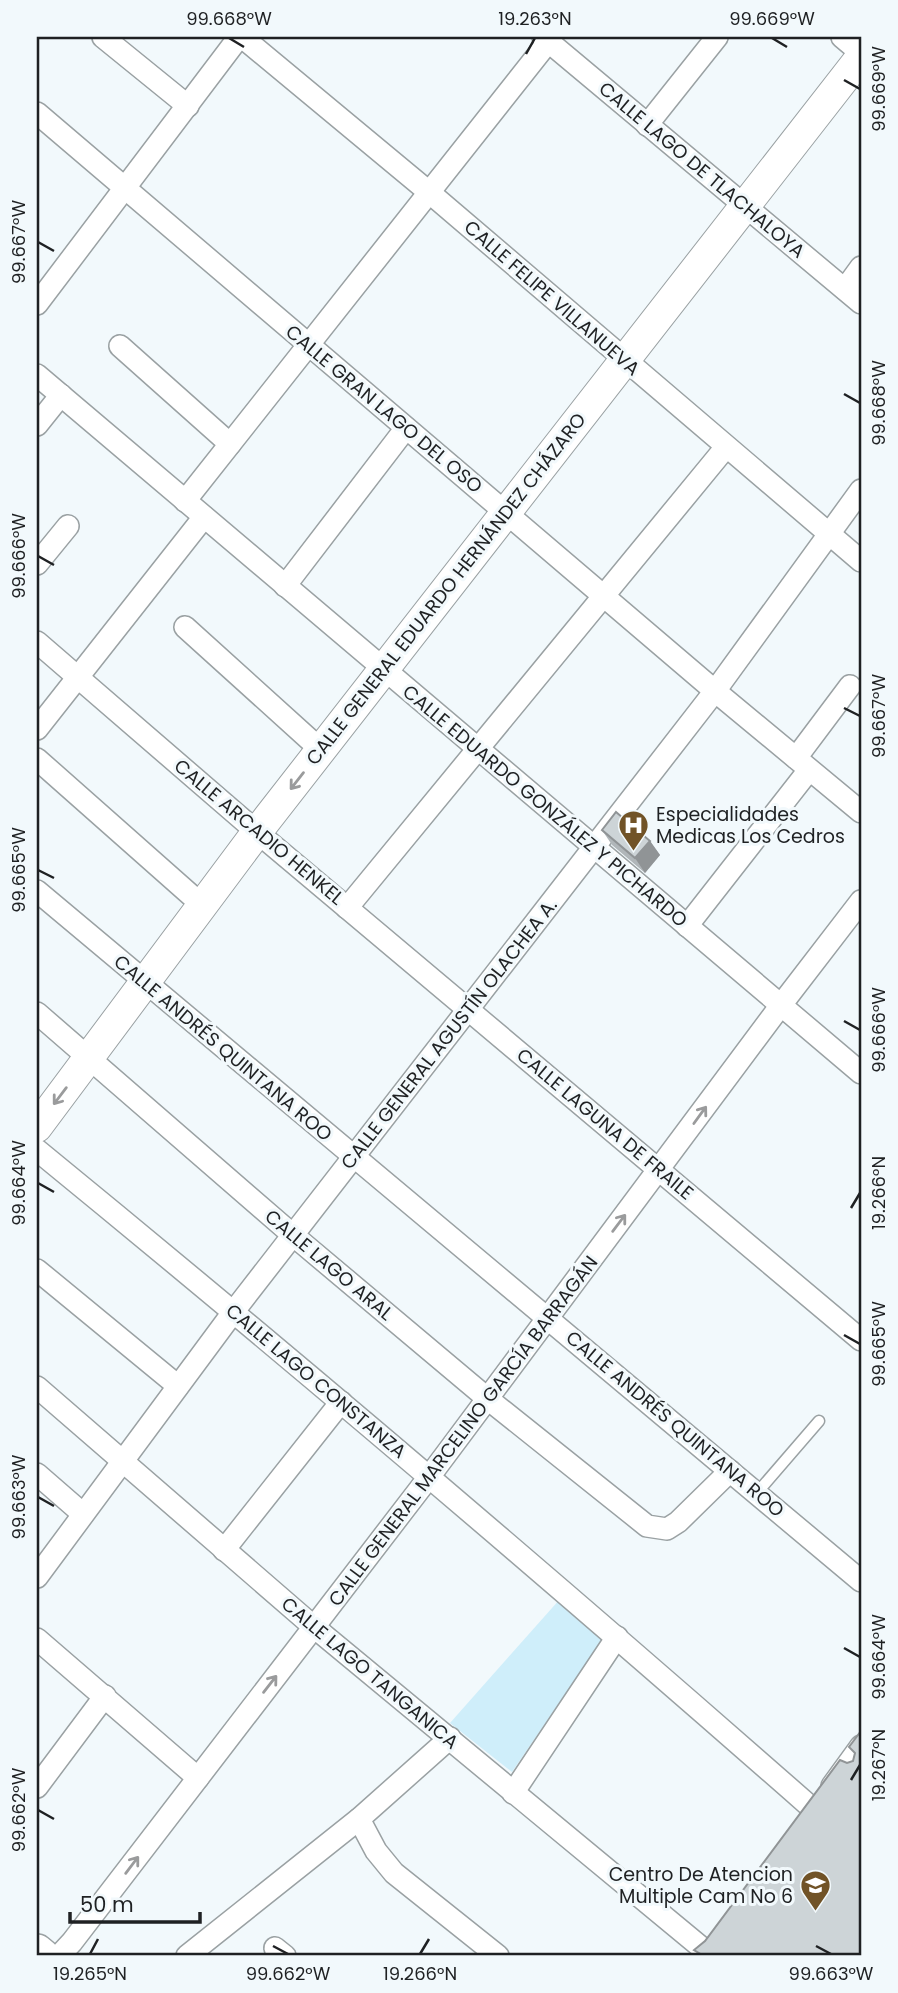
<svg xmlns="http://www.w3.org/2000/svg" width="898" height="1993" viewBox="0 0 898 1993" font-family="Poppins,sans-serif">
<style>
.green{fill:#cfeefa}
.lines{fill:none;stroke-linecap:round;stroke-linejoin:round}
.service-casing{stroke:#9aa1a3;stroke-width:13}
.minor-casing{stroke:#9aa1a3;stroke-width:24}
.secondary-casing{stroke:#9aa1a3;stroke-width:32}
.primary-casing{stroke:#9aa1a3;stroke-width:36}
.service{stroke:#fff;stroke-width:10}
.minor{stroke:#fff;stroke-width:21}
.secondary{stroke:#fff;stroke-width:30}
.primary{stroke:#fff;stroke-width:33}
.wall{fill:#b0b6b9}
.shaded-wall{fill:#909496}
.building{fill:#cdd4d7;stroke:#909496;stroke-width:2}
.oneway{stroke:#9a9b9c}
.ticks{fill:none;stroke:#1f2123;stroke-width:2.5}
.labels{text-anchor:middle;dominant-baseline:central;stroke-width:6;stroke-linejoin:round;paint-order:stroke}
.street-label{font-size:19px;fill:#1f2123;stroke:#f2f9fc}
.poi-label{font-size:19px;fill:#1f2123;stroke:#f2f9fc;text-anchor:start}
.neatline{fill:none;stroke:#1f2123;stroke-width:2.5}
.ticks-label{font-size:18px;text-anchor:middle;fill:#1f2123}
</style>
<rect width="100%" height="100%" fill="#f2f9fc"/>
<path class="green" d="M560 1599 604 1637 512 1772 450 1723Z"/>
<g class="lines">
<defs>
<path id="service" d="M756 1494 819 1421"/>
<g id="minor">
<path d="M103 37 188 106"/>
<path d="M242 37 430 193 861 561"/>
<path d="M543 37 861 303"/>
<path d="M842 37 861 53"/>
<path d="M37 113 715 691 861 812"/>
<path d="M647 125 717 37"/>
<path d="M845 289 861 267"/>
<path d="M37 304 239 37"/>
<path d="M120 346 230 444"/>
<path d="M37 375 861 1073"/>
<path d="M37 425 61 395"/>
<path d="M185 501 552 37"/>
<path d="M37 564 68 526"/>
<path d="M285 586 406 428"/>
<path d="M185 627 321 750"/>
<path d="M37 642 257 832 861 1340"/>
<path d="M37 729 204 517"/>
<path d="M796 758 850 686"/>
<path d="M37 759 202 905"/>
<path d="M37 891 861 1581"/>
<path d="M347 908 726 447"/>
<path d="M687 926 809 770"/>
<path d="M37 1013 294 1236 488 1399 647 1526 667 1529 678 1522 730 1471"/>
<path d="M37 1150C300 1365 558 1585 814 1810"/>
<path d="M37 1270 178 1386"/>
<path d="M37 1387 314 1627 708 1953"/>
<path d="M37 1474 83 1514"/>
<path d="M224 1550 341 1402"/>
<path d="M37 1577 234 1311 715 691 861 490"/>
<path d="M37 1639 198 1778"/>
<path d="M832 1786 861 1746"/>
<path d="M37 1787 105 1696"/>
<path d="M513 1793 617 1637"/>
<path d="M359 1819 376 1851 394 1873 498 1956"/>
<path d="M275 1948 285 1956"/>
<path d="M59 1956 72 1942 429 1477 781 1005 861 901"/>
<path d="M187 1956 359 1819 450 1738"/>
</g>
<path id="secondary" d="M37 1127 257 832 861 57"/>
<path id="primary" d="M37 1951 43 1956"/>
</defs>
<use href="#service" class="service-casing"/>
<use href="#minor" class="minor-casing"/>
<use href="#secondary" class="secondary-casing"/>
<use href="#primary" class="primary-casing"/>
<use href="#service" class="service"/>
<use href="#minor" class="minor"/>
<use href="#secondary" class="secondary"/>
<use href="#primary" class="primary"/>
</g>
<path class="wall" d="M602 830 650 841 660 855 645 873 612 845Z"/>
<path class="shaded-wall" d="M650 841 660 855 645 873 635 858Z"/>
<g class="building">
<path d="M616 812 650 841 635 858 602 830Z"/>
<path d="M861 1731V1956H704L694 1950 705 1941 840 1760 847 1763 853 1761 855 1753 849 1747Z"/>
</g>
<defs><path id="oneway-shaft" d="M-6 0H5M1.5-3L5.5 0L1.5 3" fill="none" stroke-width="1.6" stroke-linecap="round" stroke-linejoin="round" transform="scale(1.75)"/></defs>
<g class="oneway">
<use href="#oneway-shaft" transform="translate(297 781) rotate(128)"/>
<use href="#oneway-shaft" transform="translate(60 1096) rotate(127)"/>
<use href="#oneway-shaft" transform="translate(700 1115) rotate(-54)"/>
<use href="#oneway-shaft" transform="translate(619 1223) rotate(-53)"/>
<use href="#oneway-shaft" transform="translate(270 1684) rotate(-52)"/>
<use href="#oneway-shaft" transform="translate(132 1865) rotate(-53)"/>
</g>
<path class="ticks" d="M229 38 244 47M772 38 787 47M526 54 535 38M844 80 860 89M38 242 54 251M844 394 860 403M38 556 54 565M844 708 860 716M38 870 54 878M844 1021 860 1030M38 1183 54 1192M851 1208 860 1193M844 1335 860 1344M38 1497 54 1506M844 1648 860 1657M851 1780 860 1765M38 1810 54 1819M273 1946 288 1954M816 1946 831 1954M90 1954 98 1939M420 1954 429 1939"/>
<defs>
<symbol id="hospital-pin" viewBox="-11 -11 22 30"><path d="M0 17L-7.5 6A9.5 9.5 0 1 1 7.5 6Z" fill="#715327" stroke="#f2f9fc"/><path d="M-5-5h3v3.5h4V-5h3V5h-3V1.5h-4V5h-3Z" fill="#fff"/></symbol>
<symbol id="school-pin" viewBox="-11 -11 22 30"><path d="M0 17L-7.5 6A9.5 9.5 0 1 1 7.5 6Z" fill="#715327" stroke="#f2f9fc"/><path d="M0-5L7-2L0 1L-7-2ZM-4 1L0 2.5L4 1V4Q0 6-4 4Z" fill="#fff"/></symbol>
</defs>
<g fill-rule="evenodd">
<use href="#hospital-pin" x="616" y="808" width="35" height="47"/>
<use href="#school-pin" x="798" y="1868" width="35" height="47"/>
</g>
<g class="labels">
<g class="street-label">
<text transform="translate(702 170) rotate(40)">CALLE LAGO DE TLACHALOYA</text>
<text transform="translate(552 298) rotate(41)">CALLE FELIPE VILLANUEVA</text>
<text transform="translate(384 409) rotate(40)">CALLE GRAN LAGO DEL OSO</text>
<text transform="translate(446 589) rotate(-52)">CALLE GENERAL EDUARDO HERNÁNDEZ CHÁZARO</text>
<text transform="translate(545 806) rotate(40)">CALLE EDUARDO GONZÁLEZ Y PICHARDO</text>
<text transform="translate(259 832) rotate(40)">CALLE ARCADIO HENKEL</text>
<text transform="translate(449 1034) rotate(-52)">CALLE GENERAL AGUSTÍN OLACHEA A.</text>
<text transform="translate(223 1048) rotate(40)">CALLE ANDRÉS QUINTANA ROO</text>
<text transform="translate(605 1124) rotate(40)">CALLE LAGUNA DE FRAILE</text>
<text transform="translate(329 1265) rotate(40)">CALLE LAGO ARAL</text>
<text transform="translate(316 1381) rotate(40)">CALLE LAGO CONSTANZA</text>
<text transform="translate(675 1424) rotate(40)">CALLE ANDRÉS QUINTANA ROO</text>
<text transform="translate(463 1431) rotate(-53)">CALLE GENERAL MARCELINO GARCÍA BARRAGÁN</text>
<text transform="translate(370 1673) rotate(40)">CALLE LAGO TANGANICA</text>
</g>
<g class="poi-label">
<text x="656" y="814">Especialidades<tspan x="656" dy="22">Medicas Los Cedros</tspan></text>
<text x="793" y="1874" text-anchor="end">Centro De Atencion<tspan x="793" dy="22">Multiple Cam No 6</tspan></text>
</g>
</g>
<rect width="898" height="1993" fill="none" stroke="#f2f9fc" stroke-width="77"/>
<path d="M70 1912v10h130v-10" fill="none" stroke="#1f2123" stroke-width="3.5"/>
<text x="80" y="1912" font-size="21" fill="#1f2123" stroke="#f2f9fc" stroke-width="5" paint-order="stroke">50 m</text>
<rect x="38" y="38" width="822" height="1916" class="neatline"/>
<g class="ticks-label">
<text x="229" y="25">99.668°W</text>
<text x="535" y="25">19.263°N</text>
<text x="772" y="25">99.669°W</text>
<text transform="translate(879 89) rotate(-90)" y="6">99.669°W</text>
<text transform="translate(19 242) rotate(-90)" y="6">99.667°W</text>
<text transform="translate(879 403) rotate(-90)" y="6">99.668°W</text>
<text transform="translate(19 556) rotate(-90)" y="6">99.666°W</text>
<text transform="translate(879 716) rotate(-90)" y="6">99.667°W</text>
<text transform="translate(19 870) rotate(-90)" y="6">99.665°W</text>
<text transform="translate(879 1030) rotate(-90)" y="6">99.666°W</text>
<text transform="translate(19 1183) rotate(-90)" y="6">99.664°W</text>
<text transform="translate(879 1193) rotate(-90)" y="6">19.266°N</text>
<text transform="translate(879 1344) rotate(-90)" y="6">99.665°W</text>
<text transform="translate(19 1497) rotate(-90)" y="6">99.663°W</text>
<text transform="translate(879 1657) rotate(-90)" y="6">99.664°W</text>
<text transform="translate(879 1765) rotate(-90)" y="6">19.267°N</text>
<text transform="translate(19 1810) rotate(-90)" y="6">99.662°W</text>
<text x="90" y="1980">19.265°N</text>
<text x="288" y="1980">99.662°W</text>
<text x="420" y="1980">19.266°N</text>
<text x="831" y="1980">99.663°W</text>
</g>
</svg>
